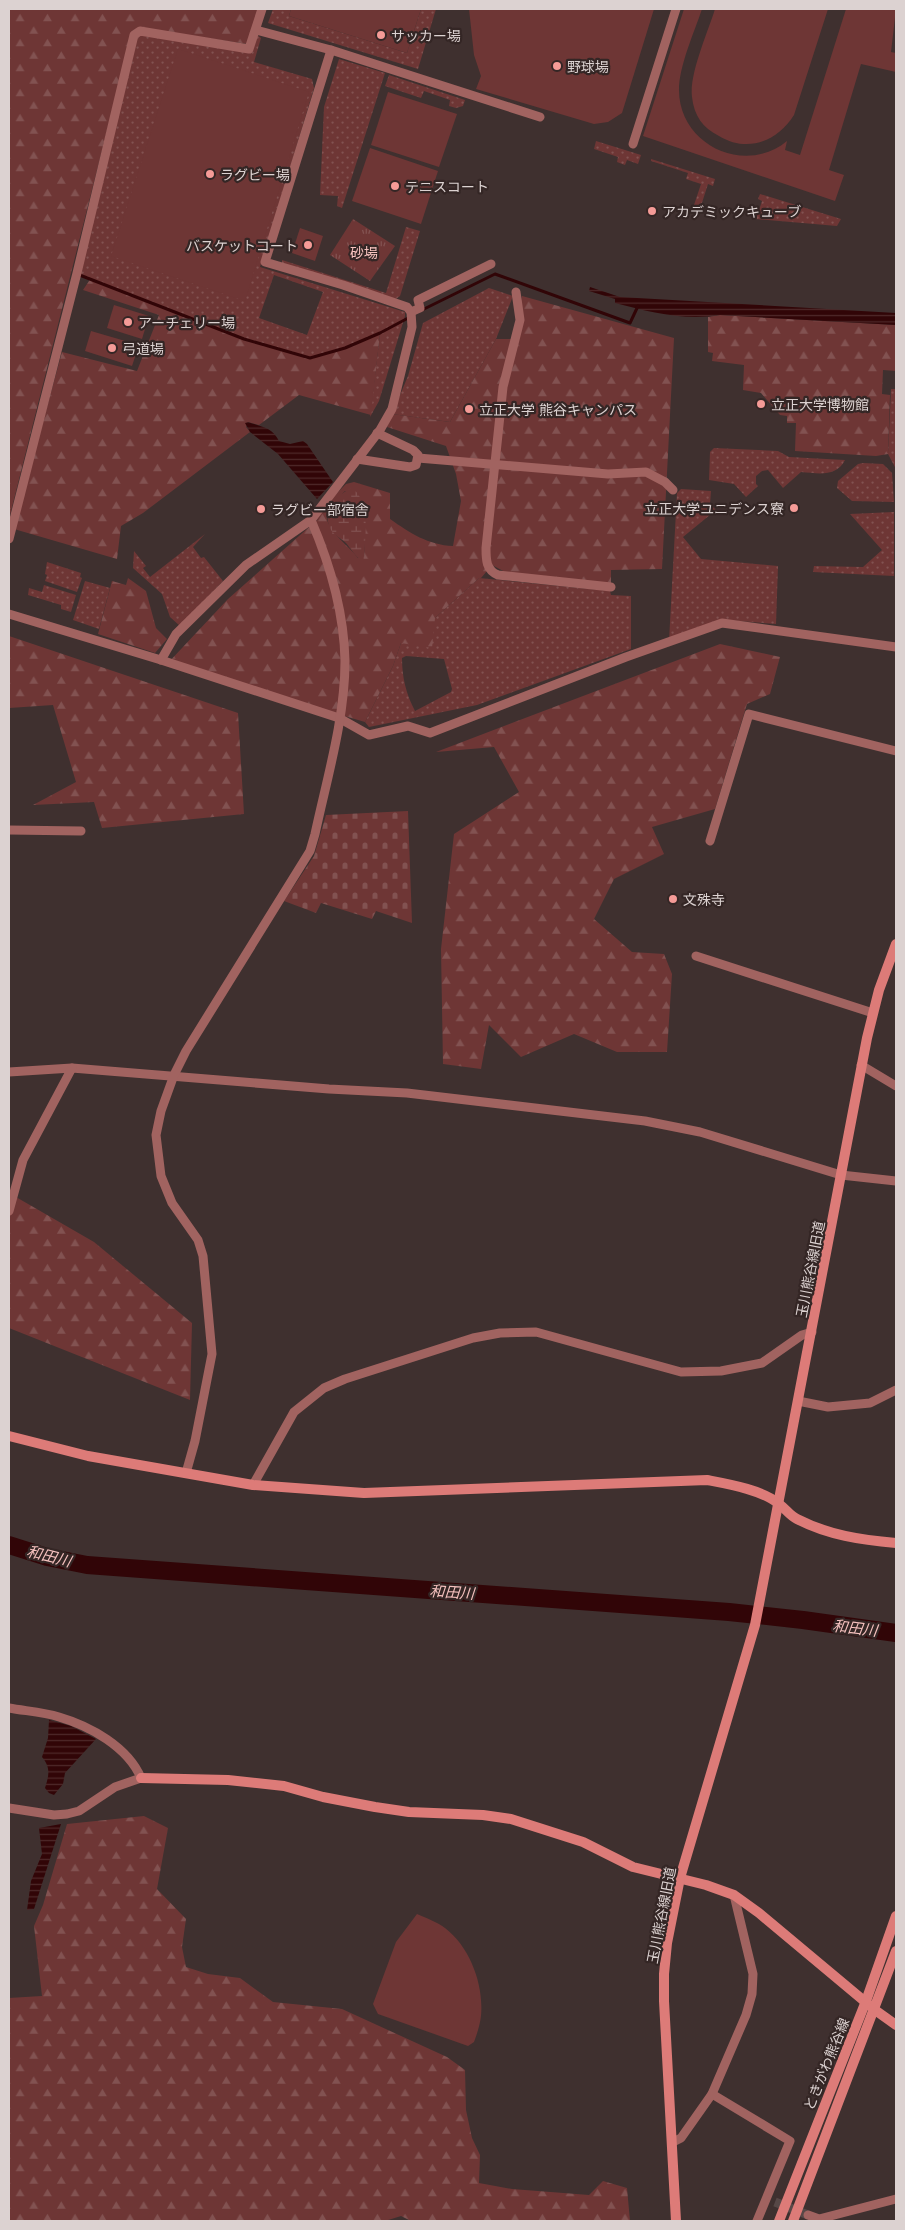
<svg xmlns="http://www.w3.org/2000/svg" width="905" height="2230" viewBox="0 0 905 2230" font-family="Inter,'Noto Sans JP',sans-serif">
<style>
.grass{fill:url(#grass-dots);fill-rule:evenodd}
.forest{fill:url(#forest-firs);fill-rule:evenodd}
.wetland{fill:url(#wetland-marsh)}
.cemetery{fill:url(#cemetery-stones)}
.park{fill:url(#park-tufts)}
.pitch{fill:#6e3635}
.water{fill:url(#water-rules)}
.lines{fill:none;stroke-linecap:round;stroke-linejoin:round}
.stream{stroke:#310507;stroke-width:3}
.river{stroke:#310507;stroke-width:18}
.street-tunnel{stroke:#574847;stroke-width:9;stroke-dasharray:9 4.5;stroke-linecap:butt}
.street{stroke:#a16360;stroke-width:9}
.secondary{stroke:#dd7b78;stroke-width:10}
.poi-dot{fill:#f59b97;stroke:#342625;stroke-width:2}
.labels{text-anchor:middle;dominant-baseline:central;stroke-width:4.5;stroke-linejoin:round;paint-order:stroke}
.poi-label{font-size:14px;fill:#dcd2d1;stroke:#342625;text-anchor:start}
.park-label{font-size:14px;fill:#f8c4c0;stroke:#342625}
.street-label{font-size:14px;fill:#dcd2d1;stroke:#342625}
.water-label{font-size:15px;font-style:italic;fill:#f5c1be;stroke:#342625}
</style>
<defs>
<pattern id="grass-dots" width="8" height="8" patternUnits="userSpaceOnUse" patternTransform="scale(1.25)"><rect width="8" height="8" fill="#6e3635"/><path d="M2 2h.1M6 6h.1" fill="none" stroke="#825251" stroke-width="1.8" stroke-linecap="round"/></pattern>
<pattern id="forest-firs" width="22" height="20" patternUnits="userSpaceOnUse" patternTransform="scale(1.25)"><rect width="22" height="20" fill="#6e3635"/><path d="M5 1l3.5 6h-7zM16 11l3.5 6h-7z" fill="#825251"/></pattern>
<pattern id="wetland-marsh" width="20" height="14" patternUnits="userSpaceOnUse" patternTransform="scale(1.25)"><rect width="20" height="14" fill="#6e3635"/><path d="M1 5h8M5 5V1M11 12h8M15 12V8" fill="none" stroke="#825251"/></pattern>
<pattern id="cemetery-stones" width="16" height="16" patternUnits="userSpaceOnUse" patternTransform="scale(1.25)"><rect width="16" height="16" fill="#6e3635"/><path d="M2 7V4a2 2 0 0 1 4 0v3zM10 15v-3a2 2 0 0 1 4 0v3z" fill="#825251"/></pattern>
<pattern id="park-tufts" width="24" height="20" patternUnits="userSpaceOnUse" patternTransform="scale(1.25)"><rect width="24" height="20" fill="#6e3635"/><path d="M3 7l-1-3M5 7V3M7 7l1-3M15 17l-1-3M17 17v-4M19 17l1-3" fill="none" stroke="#825251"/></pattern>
<pattern id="water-rules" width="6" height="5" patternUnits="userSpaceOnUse" patternTransform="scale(1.25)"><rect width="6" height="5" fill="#310507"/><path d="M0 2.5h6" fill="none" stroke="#4e292a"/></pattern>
</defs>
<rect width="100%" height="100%" fill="#3f302f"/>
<g class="grass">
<path d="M273 9H291L289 16 407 53 421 9H436L418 69 268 23Z"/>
<path d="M141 33 250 51 256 34 261 38 254 62 312 79 314 88 260 267 405 312V316L379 401 370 417 380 334 345 348 310 358 244 339 79 274 136 36ZM274 275 323 292 307 335 259 318Z"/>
<path d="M339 59 385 73 342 208 337 206 338 196 320 195 324 107Z"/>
<path d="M389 75 465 100 463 106 456 108 449 106 450 100 424 91 421 98 385 86Z"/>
<path d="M596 141 641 155 638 164 627 160 625 165 617 162 618 157 594 149Z"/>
<path d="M651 159 715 179 713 186 708 184 699 212 700 206 694 205 701 184 686 179 688 173 651 161Z"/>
<path d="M760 194 841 219 837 226 756 219 762 201 758 199Z"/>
<path d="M406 227 420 231 400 296 396 299 282 263V260L386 293Z"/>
<path d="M489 288 513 296 496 339 450 422 392 414 408 376 423 323Z"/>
<path d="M891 389H896V469L888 454Z"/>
<path d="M714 448 778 451 789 457 845 460C836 478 817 473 801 472L783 488 768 470 762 471 756 476V484L758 486 746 497 734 484 709 480 710 452Z"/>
<path d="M863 463 883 464 892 473 894 502 852 501 837 488 838 481 858 464Z"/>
<path d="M681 489 711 491 710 504 716 510 683 537 701 559 778 566 776 624 726 620 669 641 677 493Z"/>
<path d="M894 512V576L813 572 814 566 863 567 882 550 850 514Z"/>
<path d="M205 534 193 547 201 558 204 557 223 581 180 626 170 617 162 594 133 568 134 551 146 566 143 568 150 577Z"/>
<path d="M47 562 81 573 80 577 82 578 77 592 45 581 47 575 45 574Z"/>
<path d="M479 578 610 591 611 595 631 596V649L477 705 369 727 365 722 393 666 401 643 435 618ZM406 656 444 659 452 689 451 692 415 711C406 694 402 677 402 658Z"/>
<path d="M85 581 110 588 99 629 73 620Z"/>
<path d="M44 585 76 595 71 612 61 609V605L28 595 29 588 42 592Z"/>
</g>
<g class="forest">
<path d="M9 9H259L248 44 138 28 132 31 9 519Z"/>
<path d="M91 278 244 339 310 358 345 348 380 333 371 415 299 395 259 425 248 422 246 427 250 432 143 513 121 526 117 559 14 529 62 352 137 371 159 315 83 290Z"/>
<path d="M522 296 674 338 662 569 611 570V584L507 573 492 565 481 578H479L435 618 432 648 401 643 393 666 365 722 167 664 228 599 317 520 330 500 346 484 354 482 390 493V519C410 533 428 545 453 546L461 501 456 474 446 446 387 427 392 414 450 422 496 339H513ZM345 491 362 501 365 530 364 558H358C350 547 323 528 327 513 329 505 339 497 345 491Z"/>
<path d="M720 315 896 325V371L883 370 882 394 890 395 888 454 876 456 795 451 796 423H787V416L780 415 761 393 743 390 744 365 712 361 713 353 708 352V317Z"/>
<path d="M128 578 146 591 156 628 167 639 155 653 98 634 112 581 126 585Z"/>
<path d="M9 636 238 713 244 814 102 828 94 802 33 805 76 782 53 705 9 708Z"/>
<path d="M720 644 780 657 770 694 747 704 715 809 652 827 664 854 614 879 594 919 632 952 664 954 672 974 667 1052H617L574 1034 521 1057 489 1025 481 1069 443 1064 441 949 454 834 519 792 494 747 436 752Z"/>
<path d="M9 1193 94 1242 192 1323 190 1400 9 1328Z"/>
<path d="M144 1816 168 1828 157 1889 186 1919 182 1947 186 1967 208 1974 240 1978 273 2002 342 2009 447 2057 465 2070 466 2110 472 2138 480 2155 479 2183 512 2189 589 2195 603 2181 627 2188 630 2221H411L401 2216 385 2221H9V1998L42 1996 34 1926 43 1905 67 1824Z"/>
</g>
<path class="wetland" d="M352 488C371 502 365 538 364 558L362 561C355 556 351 549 346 543 342 539 334 535 331 530 321 512 335 495 352 488Z"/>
<path class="cemetery" d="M408 811 412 923 376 911 372 919 321 903 316 913 284 901 314 856 326 815Z"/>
<path class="park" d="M353 219 395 246 370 281 330 255Z"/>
<g class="pitch">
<path d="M291 9H421L407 53 289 16Z"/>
<path d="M469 9H654L622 113 608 122 594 124 476 89 481 76 474 55Z"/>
<path d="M684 9H702C694 33 679 66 679 90 679 145 745 176 787 141L785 150 800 155 846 9H896L891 52 896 53V72L861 64 829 170 844 175 835 201 643 136Z"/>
<path d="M715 9H828L794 115C777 142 747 153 719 136 703 128 694 116 692 97 689 74 708 32 715 9Z"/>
<path d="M178 49 309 92 245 301 111 256Z"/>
<path d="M388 92 457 114 439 167 371 145Z"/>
<path d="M370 148 438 171 421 224 352 201Z"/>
<path d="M300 228 323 236 315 261 292 253Z"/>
<path d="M114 305 149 316 142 339 107 328Z"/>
<path d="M91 331 139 345 132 366 85 351Z"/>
<path d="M417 1914C426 1918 437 1922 445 1928 470 1947 484 1985 481 2016 480 2025 477 2034 474 2042L468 2046 378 2014 373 2004 396 1942Z"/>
</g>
<g class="water">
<path d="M590 287 620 297 896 313V325L720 315C684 321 649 312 615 303V299L589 291Z"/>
<path d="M248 422C262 427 272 427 279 441L290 444 303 441 307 444 333 482 317 499 278 454 250 432 245 423Z"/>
<path d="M49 1720 71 1726 96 1739 65 1773 63 1784 54 1795 49 1793 45 1788C49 1775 51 1768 42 1757L48 1738Z"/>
<path d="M61 1824 34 1909 27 1910 31 1881 42 1854 39 1828Z"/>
</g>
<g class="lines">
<g class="stream">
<path d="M77 274 244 339 310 358 345 348 380 333 410 317"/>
<path d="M422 310 495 274 630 323 638 306"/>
</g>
<path class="river" d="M9 1545 47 1557 87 1565 729 1612 803 1620 896 1633"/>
<path class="street-tunnel" d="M775 2202 808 2215"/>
<g class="street">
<path d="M256 30 331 50 540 117"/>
<path d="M633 144 676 9"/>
<path d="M516 292 520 320 503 387 486 548C486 560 486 570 498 575L611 587"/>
<path d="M411 312 420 308 418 300 491 264"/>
<path d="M418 458 608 474 646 472 665 482 673 490"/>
<path d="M357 459 410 467 416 465 418 455 413 450 377 433"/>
<path d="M9 539 77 273 134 35 140 31 249 49 262 9"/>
<path d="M9 614 161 660 339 718 369 735 408 726 430 733 626 657 722 623 896 647"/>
<path d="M161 660 176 634 246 565 311 520 380 430 392 409 412 327 411 312 407 307 343 285 265 262 331 50"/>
<path d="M9 830 81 831"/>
<path d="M710 841 749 714 896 751"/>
<path d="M696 956 873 1013"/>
<path d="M861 1065 896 1086"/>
<path d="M9 1072 72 1068 329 1089 407 1093 645 1121 700 1132 841 1175 896 1181"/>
<path d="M9 1211 23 1160 72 1068"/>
<path d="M798 1401 828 1407 870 1403 896 1390"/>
<path d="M186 1473 195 1441 212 1354 203 1256 198 1240 172 1203 161 1176 156 1135 161 1111 174 1075 186 1051 310 851 315 834C327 778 345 719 345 661 344 612 330 564 311 520"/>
<path d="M253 1485 294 1412 324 1388 345 1379 473 1338 500 1333 536 1332 681 1372 721 1371 762 1363 802 1335 812 1332"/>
<path d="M9 1708C25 1711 43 1712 59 1717 90 1726 128 1747 141 1778L115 1787 79 1811 67 1814 54 1815 9 1808"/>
<path d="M712 2094 790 2141 757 2221"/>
<path d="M673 2142 681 2138 712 2094 746 2015 752 1994 753 1974 734 1895"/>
<path d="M808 2215 819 2219 896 2199"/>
</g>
<g class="secondary">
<path d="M9 1436 88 1456 253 1485 364 1493 707 1480C728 1484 763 1490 779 1504 786 1509 789 1515 797 1519 828 1535 861 1540 896 1543"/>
<path d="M141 1778 228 1780 284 1786 323 1797 375 1807 409 1812 483 1815 511 1819 583 1842 633 1867 706 1885 734 1895 759 1913 875 2010 896 2025"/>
<path d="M676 2221 664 2001V1974L667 1943 680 1878 755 1625 867 1038 879 990 896 944"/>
<path d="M779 2221 866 2001 896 1916"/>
<path d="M793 2221 896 1951"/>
</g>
</g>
<g class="poi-dot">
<circle cx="381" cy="35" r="5"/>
<circle cx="557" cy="66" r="5"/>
<circle cx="210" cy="174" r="5"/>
<circle cx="395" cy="186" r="5"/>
<circle cx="652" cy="211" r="5"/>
<circle cx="308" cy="245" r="5"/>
<circle cx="128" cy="322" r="5"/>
<circle cx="112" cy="348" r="5"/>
<circle cx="761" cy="404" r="5"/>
<circle cx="469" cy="409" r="5"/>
<circle cx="794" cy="508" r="5"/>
<circle cx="261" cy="509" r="5"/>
<circle cx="673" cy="899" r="5"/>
</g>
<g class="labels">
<g class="poi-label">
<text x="391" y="35">サッカー場</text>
<text x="567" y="66">野球場</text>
<text x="220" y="174">ラグビー場</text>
<text x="405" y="186">テニスコート</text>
<text x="662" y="211">アカデミックキューブ</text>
<text x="298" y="245" text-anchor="end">バスケットコート</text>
<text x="138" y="322">アーチェリー場</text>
<text x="122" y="348">弓道場</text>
<text x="771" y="404">立正大学博物館</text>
<text x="479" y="409">立正大学 熊谷キャンパス</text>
<text x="784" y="508" text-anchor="end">立正大学ユニデンス寮</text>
<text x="271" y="509">ラグビー部宿舎</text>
<text x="683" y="899">文殊寺</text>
</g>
<g class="park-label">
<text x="364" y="252">砂場</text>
</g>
<g class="street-label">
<text transform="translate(810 1269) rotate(-79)">玉川熊谷線旧道</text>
<text transform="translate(661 1915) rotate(-79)">玉川熊谷線旧道</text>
<text transform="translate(826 2064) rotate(-68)">ときがわ熊谷線</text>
</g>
<g class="water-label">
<text transform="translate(49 1556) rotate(14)">和田川</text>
<text transform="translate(452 1592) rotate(4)">和田川</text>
<text transform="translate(855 1628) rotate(7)">和田川</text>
</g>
</g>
<rect width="905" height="2230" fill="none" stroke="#dcd2d1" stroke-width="20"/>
</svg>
